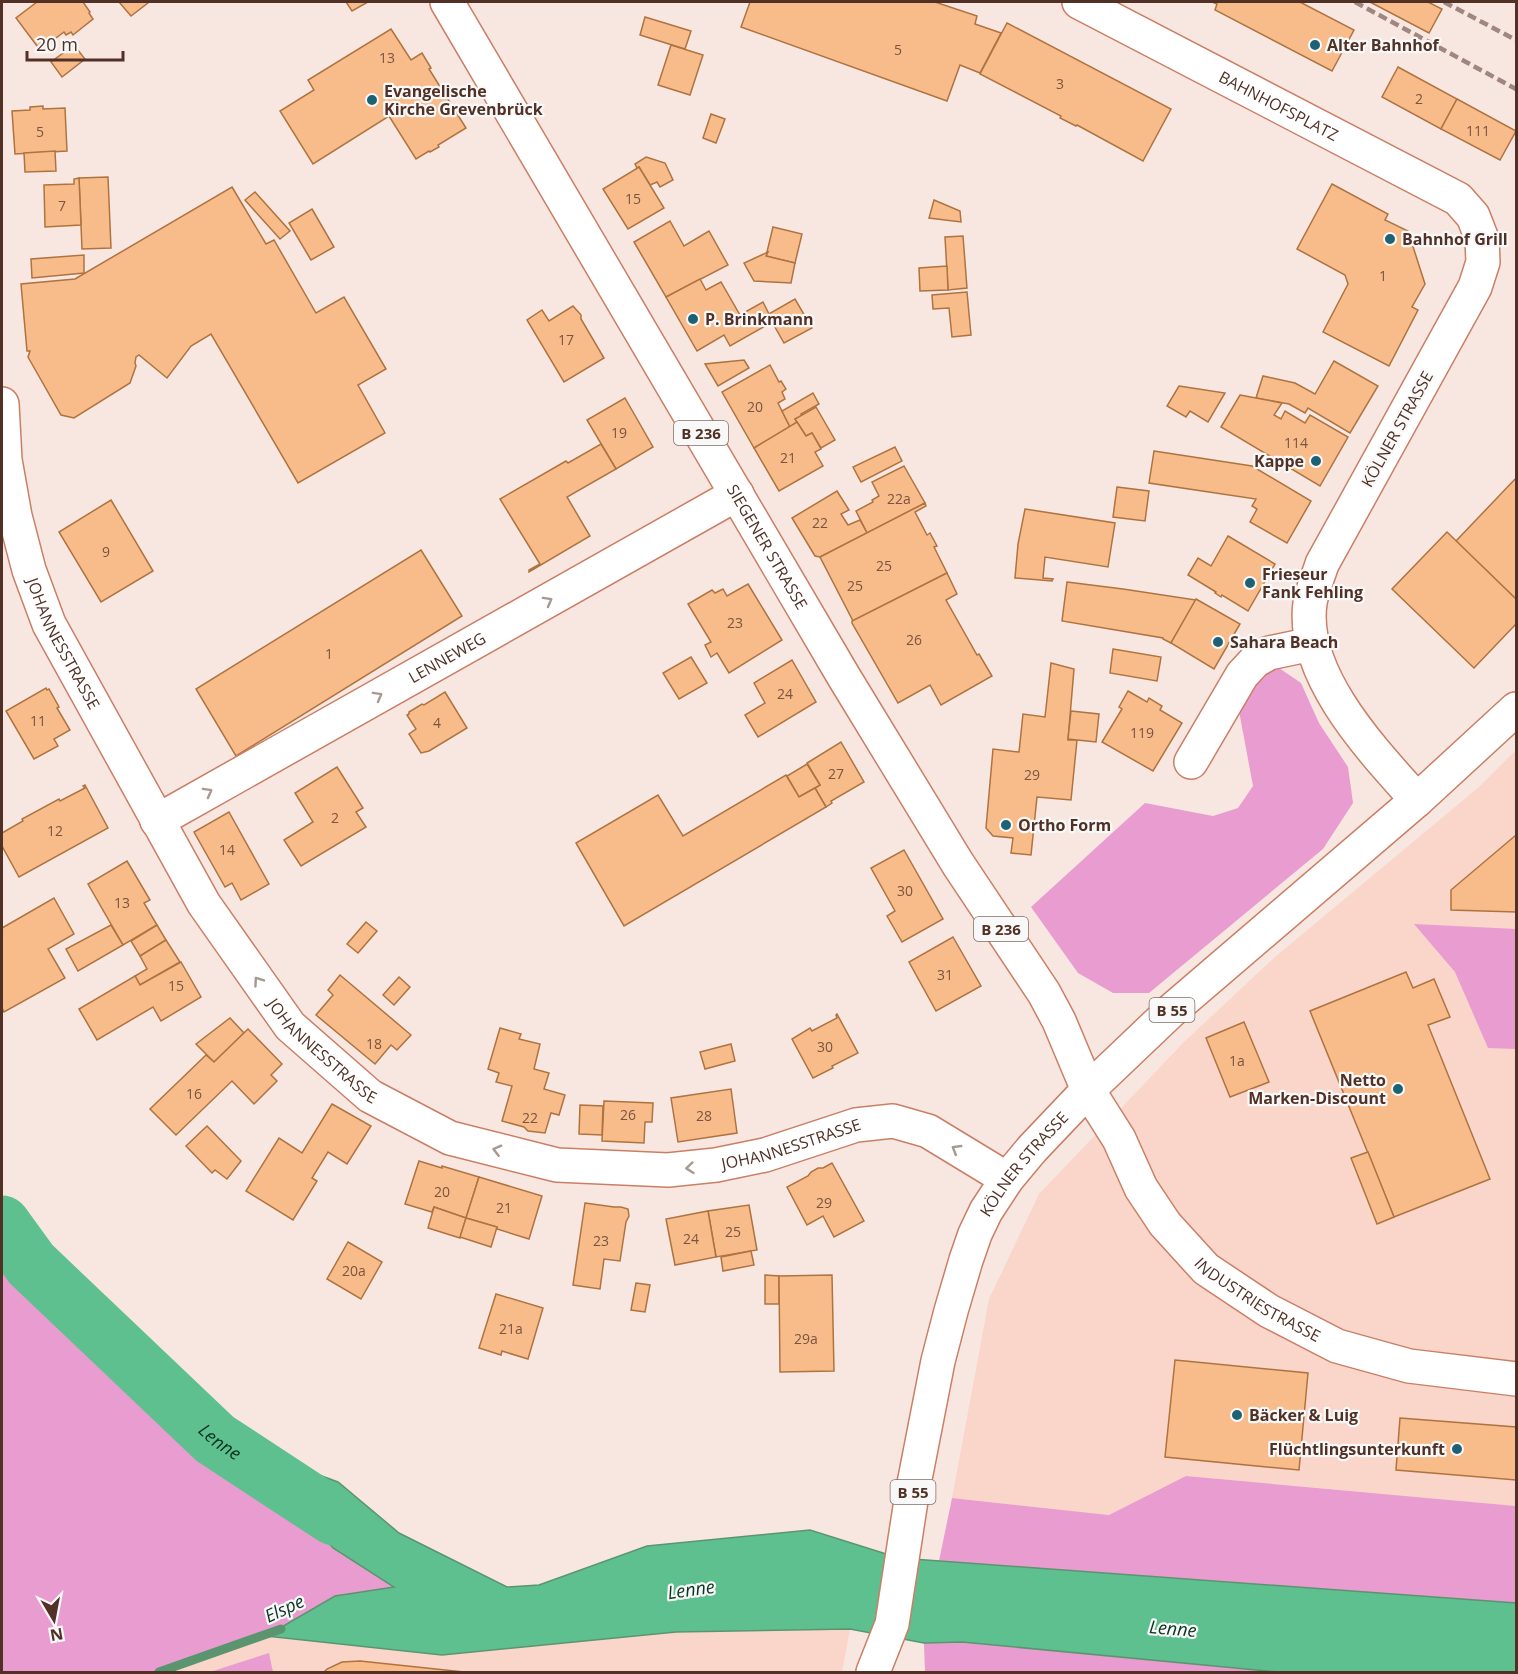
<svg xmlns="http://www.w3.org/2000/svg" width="1518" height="1674" viewBox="0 0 1518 1674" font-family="'Open Sans',sans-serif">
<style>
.built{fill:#fad5c9}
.green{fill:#e99cd0}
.water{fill:#5fc08f;stroke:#5b9570;stroke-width:1.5}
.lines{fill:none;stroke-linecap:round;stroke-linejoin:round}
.stream{stroke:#5b9570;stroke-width:9}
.river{stroke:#5fc08f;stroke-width:57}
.building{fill:#f8bc8b;stroke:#af7340;stroke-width:1.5}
.minor-casing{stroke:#ca7f65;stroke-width:36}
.major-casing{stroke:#ca7f65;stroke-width:36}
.minor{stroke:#fff;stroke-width:33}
.major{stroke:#fff;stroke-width:33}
.rail{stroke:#9f867e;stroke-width:4.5;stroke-dasharray:9 4.5;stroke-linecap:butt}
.oneway{stroke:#a89892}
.poi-dot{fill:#1d6274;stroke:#f8f8f8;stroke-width:2}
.labels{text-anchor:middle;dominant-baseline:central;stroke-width:4.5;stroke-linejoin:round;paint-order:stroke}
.number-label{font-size:14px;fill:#7b543f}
.shield{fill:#f8f8f8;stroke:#836d65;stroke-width:1.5}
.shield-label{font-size:15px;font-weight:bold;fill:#513126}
.poi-label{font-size:16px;font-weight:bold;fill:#513126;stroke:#f8f8f8;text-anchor:start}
.street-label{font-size:16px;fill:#513126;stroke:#f8f8f8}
.water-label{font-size:18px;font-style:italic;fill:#0a3522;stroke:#f8f8f8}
</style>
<rect width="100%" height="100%" fill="#f8e7e1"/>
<g class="built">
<path d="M1516 750V1506L1187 1476 1109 1515 952 1498 989 1299 1039 1194 1184 1042 1275 957 1479 787Z"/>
<path d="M850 1629 842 1672H154L266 1636 442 1655 664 1633Z"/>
</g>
<g class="green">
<path d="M1279 668 1301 683 1319 723 1348 767 1353 803 1323 849 1149 993H1113L1078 973 1031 907 1145 803 1213 816 1238 808 1253 786 1239 711 1260 673Z"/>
<path d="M1414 924 1516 929V1049L1488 1048 1455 972Z"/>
<path d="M2 1212 246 1448 333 1548 395 1588 335 1596 266 1636 154 1672H2Z"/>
<path d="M1186 1476 1516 1506V1603L939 1561 952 1498 1109 1515Z"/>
<path d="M962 1642 1278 1672H925L924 1643Z"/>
<path d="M269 1653 273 1672H210Z"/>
</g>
<path class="water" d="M246 1448 338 1482 399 1533 507 1587 539 1585 647 1546 810 1530 899 1558 1516 1603V1672H1278L962 1642 924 1643 850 1629 676 1632 442 1655 266 1636 335 1596 394 1587 333 1548Z"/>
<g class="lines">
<path class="stream" d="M159 1672 281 1629"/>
<path class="river" id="s1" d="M2 1224 31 1264 215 1439 334 1517"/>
</g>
<g class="building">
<path d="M37 2H83L90 12 89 13 93 19 73 35 71 32 66 35 64 32 40 50 16 18Z"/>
<path d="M119 2H147L148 3 131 16Z"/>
<path d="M346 2H368L352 11Z"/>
<path d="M750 2H935L977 16 975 24 1001 33 980 73 960 65 947 101 741 27Z"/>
<path d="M1212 2H1300L1354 30 1332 71 1215 10 1217 4Z"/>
<path d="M1370 2H1428L1442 9 1429 33Z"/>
<path d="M645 17 691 31 685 49 640 35Z"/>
<path d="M1007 23 1171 109 1143 161 1077 125 1076 126 1060 118 1061 116 980 74Z"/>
<path d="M391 29 411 60 422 53 431 68 429 69 466 128 438 145 439 147 430 152 429 151 416 159 389 116 313 164 280 111 314 90 308 80Z"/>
<path d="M74 45 85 59 62 77 51 62Z"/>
<path d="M671 45 703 55 690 95 658 85Z"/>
<path d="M1398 67 1457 99 1441 129 1382 97Z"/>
<path d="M1457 99 1516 131 1500 160 1441 129Z"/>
<path d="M43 106V109L65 108 67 151 15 154 12 111 30 110V107Z"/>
<path d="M711 114 725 119 716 143 703 138Z"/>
<path d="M55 151 56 171 25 172 24 153Z"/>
<path d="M646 157 665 163 673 180 660 187 657 182 650 185 639 167 637 168 635 164Z"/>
<path d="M639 167 664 208 628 229 603 189Z"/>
<path d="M108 177 111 248 82 249 79 178Z"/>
<path d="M79 178 81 225 45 227 44 185 74 184V179Z"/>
<path d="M1332 184 1388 214 1385 220 1408 231 1425 284 1412 307 1418 310 1389 366 1323 332 1348 284 1345 275 1297 249Z"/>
<path d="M232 187 266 244 274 240 316 313 344 297 386 369 358 385 385 433 298 483 211 334 191 346 167 378 139 355 136 357 135 363 136 366 130 383 74 418 61 415 28 357 30 351H27L21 284 75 279Z"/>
<path d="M255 192 290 231 280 239 245 200Z"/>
<path d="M934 200 960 211 961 222 929 218Z"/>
<path d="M312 209 334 247 311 260 289 223Z"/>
<path d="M670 221 684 246 709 231 728 265 666 297 634 242Z"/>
<path d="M773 227 802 234 795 263 766 256Z"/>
<path d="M963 236 967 288 948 290 945 237Z"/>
<path d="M768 252 766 256 795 263 791 283 754 281 744 263Z"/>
<path d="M84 255V273L32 278 31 259Z"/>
<path d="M947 266 948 290 920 291 919 268Z"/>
<path d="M700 279 706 290 721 282 740 315 763 302 769 314 795 299 812 328 784 343 772 322 730 346 724 335 697 351 666 297Z"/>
<path d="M967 292 971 335 952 337 949 308 933 309 932 295Z"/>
<path d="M573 306 581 315V319L604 358 564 382 527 320 542 310 549 321Z"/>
<path d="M744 360 749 368 718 386 705 364Z"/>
<path d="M1334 361 1378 386 1350 433 1308 408 1305 413 1289 404 1256 398 1263 376 1295 383 1315 394Z"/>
<path d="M770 365 779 382 781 381 786 389 782 392 785 399 778 403 790 427 754 448 722 392Z"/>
<path d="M1179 386 1225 393 1208 422 1190 411 1186 417 1167 406Z"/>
<path d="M813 393 819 404 801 414 802 416 795 419 797 422 790 427 782 411Z"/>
<path d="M1240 395 1282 403 1274 415 1281 419 1285 411 1305 423 1310 415 1348 437 1320 486 1221 427Z"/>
<path d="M625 398 653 447 616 469 587 420Z"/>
<path d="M816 407 835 440 821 448 812 433 806 436 795 419Z"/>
<path d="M797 422 806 436 812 433 821 449 815 452 823 466 779 491 754 448Z"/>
<path d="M601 444 616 469 567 497 590 536 529 572V570L540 564 500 499 566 461 568 463Z"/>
<path d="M895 447 902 461 861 482 853 467Z"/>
<path d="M1154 451 1252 466 1311 501 1287 543 1250 522 1257 509 1252 506 1256 499 1149 483Z"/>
<path d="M904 466 925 503 867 533 856 511 873 502 872 500 879 496 872 482Z"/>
<path d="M1516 478V599L1456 541Z"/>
<path d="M1117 487 1149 491 1145 521 1113 517Z"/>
<path d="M837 491 849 510 841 514 848 525 860 520 867 533 820 557 815 556 792 518Z"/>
<path d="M111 500 153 571 101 602 59 532Z"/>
<path d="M925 503 926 506 915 512 927 535 930 533 937 546 934 547 947 573 853 621 820 557Z"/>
<path d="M1025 509 1115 523 1108 567 1045 557 1043 578 1053 579 1052 581 1015 578 1018 544Z"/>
<path d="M1447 532 1516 599V624L1474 668 1392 589Z"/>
<path d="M1228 536 1275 564 1248 611 1222 595 1221 597 1215 593 1216 592 1188 575 1198 558 1211 566Z"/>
<path d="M421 550 462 616 236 756 196 689Z"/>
<path d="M947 573 957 594 946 600 977 655 979 654 992 676 941 705 930 685 898 703 852 623V621Z"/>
<path d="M1067 582 1123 589 1196 600 1171 643 1163 639V638L1062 621Z"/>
<path d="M748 584 782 640 729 673 717 653 711 657 705 645 711 642 688 604 712 590 715 593 723 589 727 596Z"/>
<path d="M1196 599 1240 624 1214 669 1171 643Z"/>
<path d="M1113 649 1161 657 1157 681 1110 673Z"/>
<path d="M691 657 707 683 679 699 663 673Z"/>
<path d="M792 660 816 702 758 737 745 715 765 703 754 683Z"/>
<path d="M1051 663 1074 669 1068 740H1077L1071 800 1037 797 1031 855 1011 853 1013 838 993 836 986 828 993 749 1019 752 1023 714 1045 717Z"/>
<path d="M46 688 47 690 49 689 59 707 57 708 70 730 54 739 58 746 34 759 6 711Z"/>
<path d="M1128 691 1147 702 1149 698 1162 706 1160 710 1182 723 1153 771 1102 742 1122 709 1119 707Z"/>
<path d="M445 692 467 728 429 751 421 753 409 734 416 729 407 715 409 714V712L422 704 424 705Z"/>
<path d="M1071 711 1099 714 1096 742 1068 739Z"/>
<path d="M841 742 864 782 831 801 832 803 826 807 815 788 820 785 807 763Z"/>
<path d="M807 764 820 785 799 797 787 776Z"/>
<path d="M337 767 363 808 356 812 366 827 301 866 284 840 313 822 295 793Z"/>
<path d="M786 775 799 797 815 788 826 807 624 926 576 843 658 795 683 836Z"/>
<path d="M85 785 108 828 19 877 2 846V833L23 821 22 819 59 799 60 801 85 788 83 786Z"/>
<path d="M229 812 269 884 241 900 232 883 225 887 194 832Z"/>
<path d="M1516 835V912L1451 910V890Z"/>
<path d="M904 850 943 919 902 942 887 916 895 911 871 868Z"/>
<path d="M127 861 150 900 144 903 157 925 123 945 88 884Z"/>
<path d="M54 898 74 934 48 949 65 978 4 1012 2 1008V928Z"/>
<path d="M366 922 377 931 358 953 347 944Z"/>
<path d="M111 925 123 945 78 971 66 949Z"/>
<path d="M157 925 166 940 140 956 131 941Z"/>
<path d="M953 937 981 986 936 1011 909 962Z"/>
<path d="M166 940 180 962 140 985 135 976 147 969 140 956Z"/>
<path d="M181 962 201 997 161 1021 153 1007 97 1040 79 1009 135 976 140 985Z"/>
<path d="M1406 972 1413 988 1434 979 1450 1017 1428 1025 1490 1179 1394 1217 1310 1011Z"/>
<path d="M340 975 411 1035 397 1050 391 1045 375 1064 316 1015 333 995 328 990Z"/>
<path d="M399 977 410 987 394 1005 383 995Z"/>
<path d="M837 1014 858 1053 832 1066 833 1068 813 1078 792 1039 810 1028 812 1031 837 1018 836 1015Z"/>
<path d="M230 1018 244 1033 214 1062 196 1044Z"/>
<path d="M1244 1022 1269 1082 1230 1097 1206 1038Z"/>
<path d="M500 1028 521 1034 519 1039 540 1044 534 1069 549 1073 544 1089 565 1095 559 1115 551 1113 545 1133 528 1131 524 1127 502 1121 512 1086 496 1082 499 1073 488 1069Z"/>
<path d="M248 1029 282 1064 271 1075 277 1081 254 1104 232 1081 176 1135 150 1109 206 1055 214 1062Z"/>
<path d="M731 1044 735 1061 705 1069 700 1052Z"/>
<path d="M731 1089 737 1133 678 1142 671 1098Z"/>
<path d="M604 1101 653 1103 652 1122H645L644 1143 602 1141Z"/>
<path d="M332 1104 371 1126 347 1164 328 1152 312 1178 317 1181 293 1220 246 1191 279 1138 302 1153Z"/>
<path d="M580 1105 603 1106 602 1135 579 1134Z"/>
<path d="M207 1126 241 1161 227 1179 215 1170 212 1173 186 1146Z"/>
<path d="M1368 1152 1394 1217 1377 1224 1351 1158Z"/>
<path d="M419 1161 442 1168V1166L479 1177 466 1218 434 1207 432 1212 405 1204Z"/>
<path d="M832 1163 864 1221 834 1237 823 1216 807 1225 787 1187 808 1176 811 1172 818 1168H823Z"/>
<path d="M479 1177 542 1196 529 1239 497 1229V1227L466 1218Z"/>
<path d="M585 1203 614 1207H621L628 1209 629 1216 626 1222 620 1261 604 1259 600 1289 573 1285Z"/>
<path d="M749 1205 757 1250 716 1257 708 1211Z"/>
<path d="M434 1207 466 1218 460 1238 428 1228Z"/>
<path d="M708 1211 716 1257 675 1265 666 1219Z"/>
<path d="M466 1218 497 1227 491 1247 460 1237Z"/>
<path d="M348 1242 382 1262 361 1299 327 1279Z"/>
<path d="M751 1251 754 1265 723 1271 721 1257Z"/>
<path d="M765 1275 779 1276V1304H765Z"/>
<path d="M832 1275 834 1371 780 1372 779 1276Z"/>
<path d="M636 1283 650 1285 645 1312 631 1310Z"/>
<path d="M496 1294 543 1308 528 1359 502 1351 501 1355 479 1348Z"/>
<path d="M1175 1360 1308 1373 1299 1470 1165 1457Z"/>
<path d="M1400 1418 1516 1427V1480L1396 1470Z"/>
<path d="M360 1661 464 1672H324L327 1669 342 1662Z"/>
</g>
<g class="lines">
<defs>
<g id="minor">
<path id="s2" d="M1079 2 1458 199 1473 216 1482 239 1483 262 1475 287 1322 564C1318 577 1312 590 1310 603 1300 675 1373 751 1417 800"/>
<path id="s3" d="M2 404 5 460 15 516 29 570 49 624 204 904 290 1026 370 1096 450 1138 557 1165 668 1170 716 1165 765 1155 856 1125 893 1121 928 1131 1007 1179"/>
<path d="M1191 762 1242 675 1255 661 1269 653 1312 644"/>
<path id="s4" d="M157 821 737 494"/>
<path id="s5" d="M1088 1090 1119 1139 1141 1188 1165 1224 1206 1269 1269 1311 1337 1346 1409 1366 1516 1379"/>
</g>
<g id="major">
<path id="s6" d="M447 2 844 677 958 864 1044 993 1059 1021 1088 1090"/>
<path id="s7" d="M873 1672 892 1624 912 1494 938 1361 951 1311 966 1260 975 1234 986 1211 1007 1179 1032 1149 1088 1090 1172 1010 1417 800 1516 709"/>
</g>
</defs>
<use href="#minor" class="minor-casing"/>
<use href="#major" class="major-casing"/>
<use href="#minor" class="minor"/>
<use href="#major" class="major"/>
<g class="rail">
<path d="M1355 2 1516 89"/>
<path d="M1444 2 1516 40"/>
</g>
</g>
<defs><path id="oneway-chevron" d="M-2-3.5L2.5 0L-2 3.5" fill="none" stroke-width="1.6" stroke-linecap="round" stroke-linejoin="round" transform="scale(1.5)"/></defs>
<g class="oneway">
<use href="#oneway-chevron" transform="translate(548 601) rotate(-29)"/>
<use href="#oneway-chevron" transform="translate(378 696) rotate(-29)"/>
<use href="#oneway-chevron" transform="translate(208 792) rotate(-29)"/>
<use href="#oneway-chevron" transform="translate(258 981) rotate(-125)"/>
<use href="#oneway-chevron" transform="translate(956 1149) rotate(-149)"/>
<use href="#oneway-chevron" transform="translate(497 1150) rotate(-166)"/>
<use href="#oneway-chevron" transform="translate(690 1168) rotate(174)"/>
</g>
<g class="poi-dot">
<circle cx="1315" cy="45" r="6"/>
<circle cx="372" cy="100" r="6"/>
<circle cx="1390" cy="239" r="6"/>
<circle cx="693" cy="319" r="6"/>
<circle cx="1316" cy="461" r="6"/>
<circle cx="1250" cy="583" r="6"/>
<circle cx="1218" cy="642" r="6"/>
<circle cx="1006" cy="825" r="6"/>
<circle cx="1398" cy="1089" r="6"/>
<circle cx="1237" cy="1415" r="6"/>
<circle cx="1457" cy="1449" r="6"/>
</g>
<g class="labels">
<g class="number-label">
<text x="898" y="49">5</text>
<text x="387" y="57">13</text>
<text x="1060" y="83">3</text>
<text x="1419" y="98">2</text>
<text x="1478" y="130">111</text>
<text x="40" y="131">5</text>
<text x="633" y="198">15</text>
<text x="62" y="205">7</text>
<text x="1383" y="275">1</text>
<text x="566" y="339">17</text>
<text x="755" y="406">20</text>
<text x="619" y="432">19</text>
<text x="1296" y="442">114</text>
<text x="788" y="457">21</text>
<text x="899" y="498">22a</text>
<text x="820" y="522">22</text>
<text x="106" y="551">9</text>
<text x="884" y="565">25</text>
<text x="855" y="585">25</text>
<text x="735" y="622">23</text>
<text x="914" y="639">26</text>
<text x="329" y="653">1</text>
<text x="785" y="693">24</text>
<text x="38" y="720">11</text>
<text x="437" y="722">4</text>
<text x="1142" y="732">119</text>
<text x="836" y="773">27</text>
<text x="1032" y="774">29</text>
<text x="335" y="817">2</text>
<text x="55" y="830">12</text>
<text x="227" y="849">14</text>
<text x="905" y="890">30</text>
<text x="122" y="902">13</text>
<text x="945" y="974">31</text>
<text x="176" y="985">15</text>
<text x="374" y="1043">18</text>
<text x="825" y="1046">30</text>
<text x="1237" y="1060">1a</text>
<text x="194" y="1093">16</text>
<text x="628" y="1114">26</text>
<text x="704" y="1115">28</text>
<text x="530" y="1117">22</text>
<text x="442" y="1191">20</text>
<text x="824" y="1202">29</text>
<text x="504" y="1207">21</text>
<text x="733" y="1231">25</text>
<text x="691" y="1238">24</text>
<text x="601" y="1240">23</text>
<text x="354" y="1270">20a</text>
<text x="511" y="1328">21a</text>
<text x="806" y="1338">29a</text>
</g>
<g class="shield">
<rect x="674" y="421" width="54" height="24" rx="4.5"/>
<rect x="974" y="917" width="54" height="24" rx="4.5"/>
<rect x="1149.5" y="998" width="45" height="24" rx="4.5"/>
<rect x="890.5" y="1480" width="45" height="24" rx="4.5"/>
</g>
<g class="shield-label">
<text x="701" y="433">B 236</text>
<text x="1001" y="929">B 236</text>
<text x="1172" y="1010">B 55</text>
<text x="913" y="1492">B 55</text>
</g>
<g class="poi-label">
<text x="1327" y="45">Alter Bahnhof</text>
<text x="384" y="91">Evangelische<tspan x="384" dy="18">Kirche Grevenbrück</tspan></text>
<text x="1402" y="239">Bahnhof Grill</text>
<text x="705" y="319">P. Brinkmann</text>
<text x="1304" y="461" text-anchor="end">Kappe</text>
<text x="1262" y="574">Frieseur<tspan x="1262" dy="18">Fank Fehling</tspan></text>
<text x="1230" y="642">Sahara Beach</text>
<text x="1018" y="825">Ortho Form</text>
<text x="1386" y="1080" text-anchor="end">Netto<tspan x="1386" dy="18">Marken-Discount</tspan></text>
<text x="1249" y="1415">Bäcker &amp; Luig</text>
<text x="1445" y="1449" text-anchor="end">Flüchtlingsunterkunft</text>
</g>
<g class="street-label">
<text stroke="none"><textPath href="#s2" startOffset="225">BAHNHOFSPLATZ</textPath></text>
<text transform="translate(1397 429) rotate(-61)">KÖLNER STRASSE</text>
<text stroke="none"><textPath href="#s6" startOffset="632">SIEGENER STRASSE</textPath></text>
<text stroke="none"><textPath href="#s3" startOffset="250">JOHANNESSTRASSE</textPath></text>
<text stroke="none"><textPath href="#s4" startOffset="333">LENNEWEG</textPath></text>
<text stroke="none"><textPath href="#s3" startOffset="736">JOHANNESSTRASSE</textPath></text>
<text stroke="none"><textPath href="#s3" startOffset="1240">JOHANNESSTRASSE</textPath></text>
<text stroke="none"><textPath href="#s7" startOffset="537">KÖLNER STRASSE</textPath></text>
<text stroke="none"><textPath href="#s5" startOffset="276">INDUSTRIESTRASSE</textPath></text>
</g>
<g class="water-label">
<text stroke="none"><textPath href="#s1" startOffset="309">Lenne</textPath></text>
<text transform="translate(691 1589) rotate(-8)">Lenne</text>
<text transform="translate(284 1608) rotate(-25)">Elspe</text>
<text transform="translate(1173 1628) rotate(5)">Lenne</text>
</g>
</g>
<rect width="1518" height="1674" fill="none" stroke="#513126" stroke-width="6"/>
<g transform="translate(54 1620) rotate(170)" stroke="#f8f8f8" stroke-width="4.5" paint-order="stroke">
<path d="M0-4.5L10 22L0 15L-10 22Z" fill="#513126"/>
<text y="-9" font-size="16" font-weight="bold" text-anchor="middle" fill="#513126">N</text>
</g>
<path d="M27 51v9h96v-9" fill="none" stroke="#513126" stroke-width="3"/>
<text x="36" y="51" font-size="18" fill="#513126" stroke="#f8f8f8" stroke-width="4.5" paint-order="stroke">20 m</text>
</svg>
